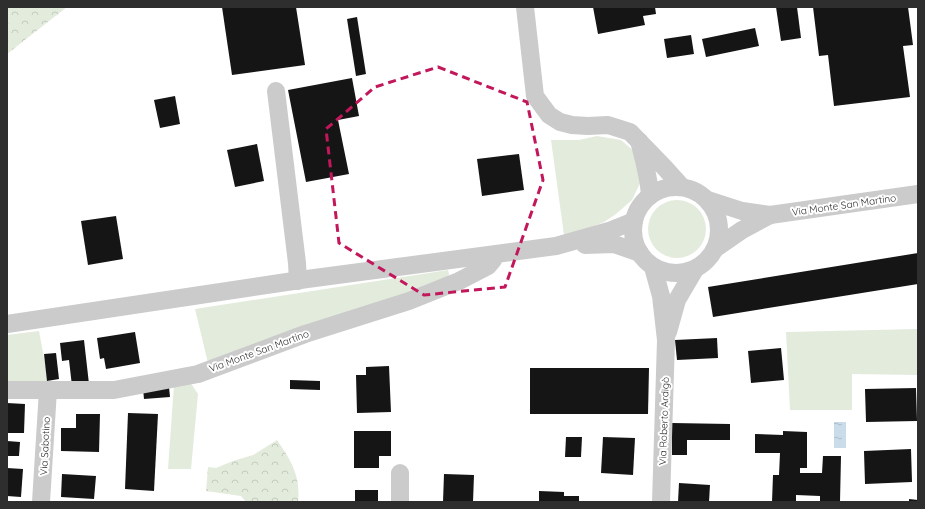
<svg xmlns="http://www.w3.org/2000/svg" width="925" height="509" viewBox="0 0 925 509" font-family="Quicksand,sans-serif">
<style>
.green{fill:#e3ebdd}
.forest{fill:url(#forest-crowns)}
.water{fill:url(#water-ripples)}
.building{fill:#151515}
.lines{fill:none;stroke-linecap:round;stroke-linejoin:round}
.minor{stroke:#cbcbcb;stroke-width:18}
.marked{fill:none;stroke:#c2185b;stroke-width:3;stroke-dasharray:8 5;stroke-linejoin:round}
.labels{text-anchor:middle;dominant-baseline:central;stroke-width:4;stroke-linejoin:round;paint-order:stroke}
.street-label{font-size:10px;fill:#2e2e2e;stroke:#fff}
</style>
<defs>
<pattern id="forest-crowns" width="20" height="18" patternUnits="userSpaceOnUse"><rect width="20" height="18" fill="#e3ebdd"/><path d="M2 6a3 3 0 1 1 6 0M12 15a3 3 0 1 1 6 0" fill="none" stroke="#c3cabe"/></pattern>
<pattern id="water-ripples" width="26" height="14" patternUnits="userSpaceOnUse"><rect width="26" height="14" fill="#cadbe9"/><path d="M2 4q2-2 4 0t4 0M15 11q2-2 4 0t4 0" fill="none" stroke="#aebcc8"/></pattern>
</defs>
<rect width="100%" height="100%" fill="#fff"/>
<g class="green">
<path d="M597 136 621 140 635 152 640 183 632 200 616 214 604 222 581 231 564 235 551 140H579Z"/>
<circle cx="677" cy="229" r="29"/>
<path d="M448 270 449 274 448 279 208 363 195 309Z"/>
<path d="M918 329V375L852 374V410H790L786 332Z"/>
<path d="M39 331 49 385 7 384V335Z"/>
<path d="M190 382 198 394 191 469H168L174 385Z"/>
</g>
<g class="forest">
<path d="M7 7H67L7 54Z"/>
<path d="M277 440C291 460 301 477 298 502H246L241 496 206 491 208 467 216 468 233 461 253 455Z"/>
</g>
<rect class="water" x="834" y="422" width="12" height="26"/>
<g class="building">
<path d="M222 7H296L305 65 232 75Z"/>
<path d="M593 7H655L656 14 643 16 645 25 598 34Z"/>
<path d="M776 7H797L801 38 781 41Z"/>
<path d="M813 7H908L913 45 903 46 910 97 834 106 828 55 819 56Z"/>
<path d="M357 17 366 74 356 76 347 19Z"/>
<path d="M755 28 759 46 706 57 702 39Z"/>
<path d="M691 35 694 54 667 58 664 39Z"/>
<path d="M352 78 359 116 338 120 349 174 306 182 288 90Z"/>
<path d="M175 96 180 124 160 128 154 100Z"/>
<path d="M257 144 264 181 235 187 227 150Z"/>
<path d="M519 154 524 190 482 196 477 159Z"/>
<path d="M116 216 123 259 88 265 81 221Z"/>
<path d="M918 253V284L713 317 708 287Z"/>
<path d="M135 332 140 363 106 369 104 358 100 359 97 338Z"/>
<path d="M717 338 718 358 677 360 675 340Z"/>
<path d="M84 340 89 384 72 386 69 360 62 361 60 343Z"/>
<path d="M781 348 784 380 751 383 748 351Z"/>
<path d="M56 353 59 379 47 381 44 354Z"/>
<path d="M389 366 391 412 357 413 356 375H366V367Z"/>
<path d="M530 368H649L648 414H530Z"/>
<path d="M290 380 320 381V390L290 389Z"/>
<path d="M169 387 170 397 144 399 143 389Z"/>
<path d="M916 388 917 421 866 422 865 389Z"/>
<path d="M7 403 25 404 24 433H7Z"/>
<path d="M128 413 158 414 154 491 125 489Z"/>
<path d="M76 414H100L99 452 61 451V428H76Z"/>
<path d="M672 423 730 424V440H687V455H672Z"/>
<path d="M354 431H391V456H379V468H354Z"/>
<path d="M783 431 807 432V468H800V473H822L823 456H841L840 502H820V496L796 495V502H772L773 475H779L780 453H755V434L783 435Z"/>
<path d="M566 437H582L581 457H565Z"/>
<path d="M603 437 635 438 633 475 601 473Z"/>
<path d="M7 441 20 442 19 456H7Z"/>
<path d="M911 449 912 482 865 484 864 451Z"/>
<path d="M7 468 23 469 21 497 7 496Z"/>
<path d="M62 474 96 476 94 499 61 497Z"/>
<path d="M444 474 474 475 473 502H443Z"/>
<path d="M679 483 710 485 709 502H678Z"/>
<rect x="355" y="490" width="23" height="12"/>
<path d="M539 491 564 492V496H579V502H539Z"/>
<path d="M909 499 918 500V502H909Z"/>
</g>
<g class="lines">
<g class="minor">
<path d="M525 7 535 96 549 115 560 122 572 125 588 126 608 125 630 132 664 167 682 187"/>
<path d="M276 91 297 263 298 281"/>
<path d="M639 141C644 160 649 177 650 196"/>
<circle cx="676" cy="230" r="43"/>
<path d="M708 200 742 211 770 215 918 194"/>
<path d="M585 245 614 244 640 253"/>
<path d="M716 248 742 230 770 215"/>
<path d="M653 267 661 296 666 340 661 502"/>
<path d="M7 324 307 279 556 246 609 231 634 221"/>
<path d="M668 332 677 300 694 271"/>
<path d="M7 390H114L198 374 305 334 409 301 459 281 488 266 493 260 495 255"/>
<path d="M400 473V502"/>
<path d="M41 502 48 390"/>
</g>
</g>
<path class="marked" d="M438 67 527 102 543 180 505 287 424 295 339 243 326 129 375 87Z"/>
<g class="labels">
<g class="street-label">
<text transform="translate(844 205) rotate(-8)">Via Monte San Martino</text>
<text transform="translate(259 351) rotate(-20)">Via Monte San Martino</text>
<text transform="translate(664 421) rotate(-88)">Via Roberto Ardigò</text>
<text transform="translate(45 446) rotate(-87)">Via Sabotino</text>
</g>
</g>
<rect width="925" height="509" fill="none" stroke="#2e2e2e" stroke-width="16"/>
</svg>
